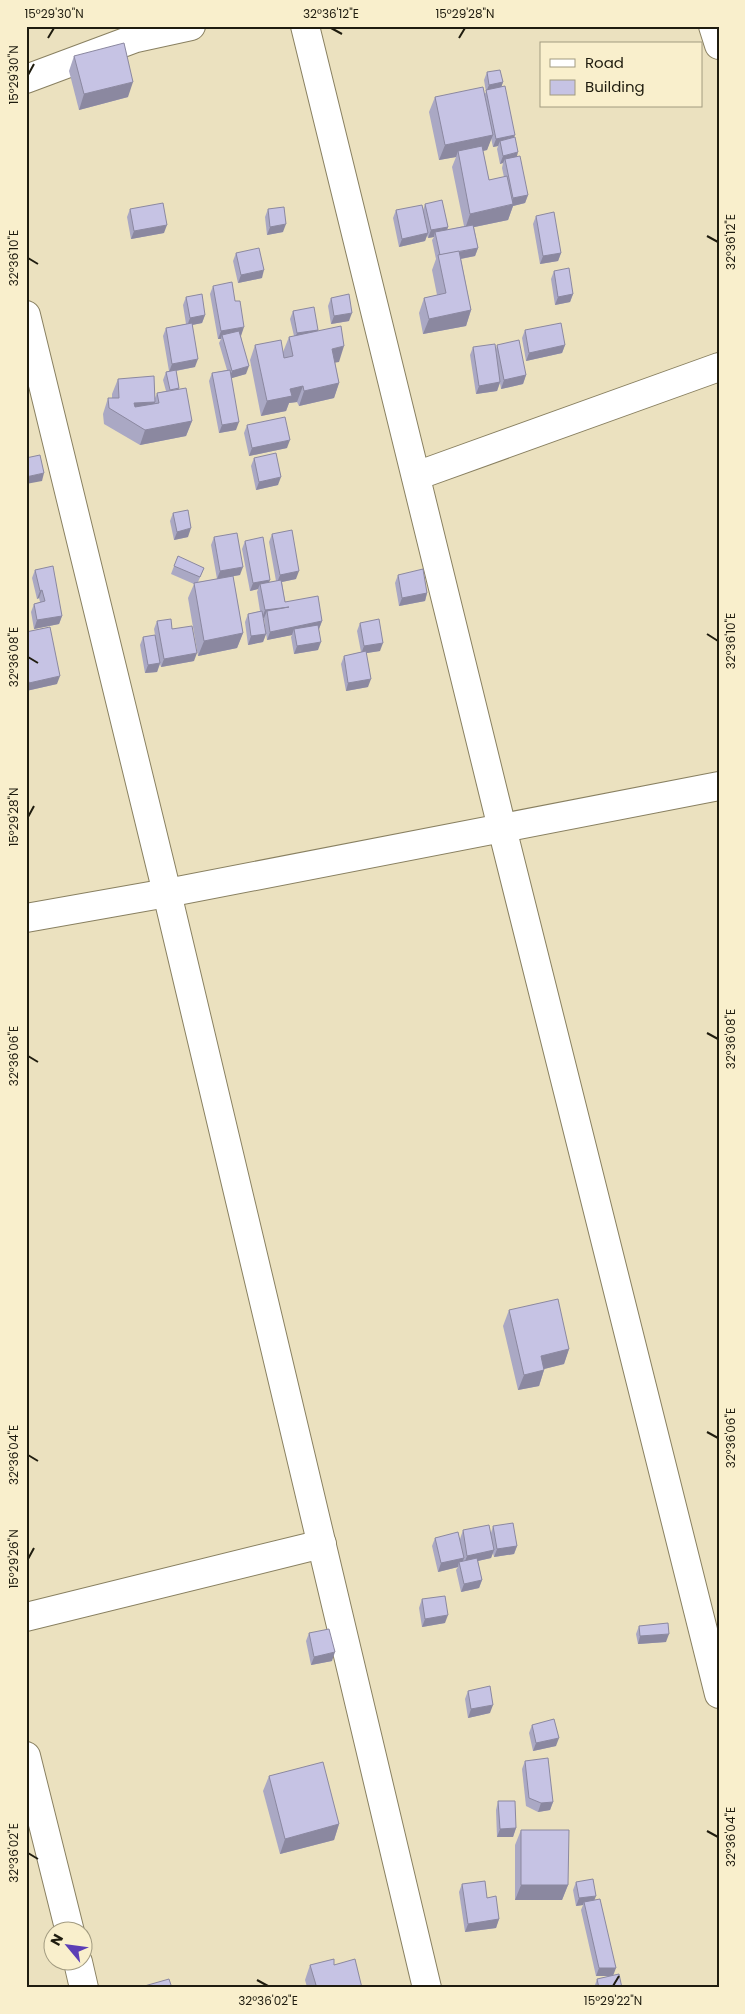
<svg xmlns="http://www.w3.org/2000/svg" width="745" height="2014" viewBox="0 0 745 2014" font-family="Poppins,sans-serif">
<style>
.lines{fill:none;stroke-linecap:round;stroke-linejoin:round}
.minor-casing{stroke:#898061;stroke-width:30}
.minor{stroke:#fff;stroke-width:28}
.wall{fill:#aaa8c4;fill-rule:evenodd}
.shaded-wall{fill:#8b88a0}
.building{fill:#c6c3e4;stroke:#8b88a0}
.ticks{fill:none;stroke:#1f1c0f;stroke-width:2}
.neatline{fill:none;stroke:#1f1c0f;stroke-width:2}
.ticks-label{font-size:12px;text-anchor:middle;fill:#1f1c0f}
</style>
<rect width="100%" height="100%" fill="#ebe1bf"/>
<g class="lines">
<defs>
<g id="minor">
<path d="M305 26 502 828 719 1694"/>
<path d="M713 26 719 45"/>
<path d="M26 79 136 38 191 26"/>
<path d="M26 315 167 893 427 1988"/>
<path d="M416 476 719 367"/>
<path d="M26 918 167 893 719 786"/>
<path d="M26 1617 322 1544"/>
<path d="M26 1756 70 1932"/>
<path d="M78 1962 84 1988"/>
</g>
</defs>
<use href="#minor" class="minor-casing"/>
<use href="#minor" class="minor"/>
</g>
<g class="wall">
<path d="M74 56 128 97 79 110 69 71Z"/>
<path d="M487 72 503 82 501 87 514 138 517 157 528 195 525 203 513 206 508 220 474 227 478 248 475 256 461 259 471 310 466 326 423 334 419 313 424 298 437 295 432 270 436 259 432 240 434 237 428 238 427 235 425 241 399 247 393 218 396 210H423L425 204 448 227 447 230 464 226 452 167 456 157 439 160 429 112 435 97 484 95 486 92 484 80ZM491 138 493 147 498 146 497 149 500 164 503 163 502 168 504 177 489 180 483 151 487 150Z"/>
<path d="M130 209 164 233 131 239 127 217Z"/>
<path d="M268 209 283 232 267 235 265 217Z"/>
<path d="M536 216 561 253 558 261 540 264 533 224Z"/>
<path d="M236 253 262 278 238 283 233 261Z"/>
<path d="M554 271 573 294 570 302 555 305 551 279Z"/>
<path d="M213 286 241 336 246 374 231 378 236 430 219 433 209 381 212 373 227 370 219 343 221 339H218L210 294Z"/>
<path d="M186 297 205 315 202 323 192 325 195 367 176 371 179 388 192 421 186 436 140 445 104 424 103 414 108 398H112V394L118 379 155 398 157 393 166 391 163 380 166 372 169 371 163 336 166 328 186 324 183 305Z"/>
<path d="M331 298 349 321 331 324 328 306Z"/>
<path d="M293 311 317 331 339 362H335L339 383 334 398 299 406 297 402 289 403 286 411 261 416 250 360 255 345 283 352 289 337 294 336 290 319Z"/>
<path d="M525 330 565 345 562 353 526 361 522 338Z"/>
<path d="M497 345 526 375 523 384 501 389 500 383 497 391 476 394 470 355 473 347 496 349Z"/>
<path d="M247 425 287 448 249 456 244 433Z"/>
<path d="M254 458 278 485 256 490 251 466Z"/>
<path d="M173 513 188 537 174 540 170 521Z"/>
<path d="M272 534 296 579 282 582 285 602 322 621 319 629 318 650 294 654 291 637 292 635 267 640 264 619V618H263L266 634 263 642 248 645 245 622 248 614 260 611 257 592 258 589 250 591 242 549 245 541 269 582 276 581 269 542Z"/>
<path d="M214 537 240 575 233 576 243 633 237 648 198 656 188 598 194 584 171 574 174 566 204 568 198 582 217 579 211 545Z"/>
<path d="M35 570 62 616 59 624 34 629 31 612 34 604 40 602 39 598 37 599 32 578Z"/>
<path d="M398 575 427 593 425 601 399 606 395 583Z"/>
<path d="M157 621 172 629 194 661 161 667 160 664 157 672 145 673 140 645 143 637 155 635 154 629Z"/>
<path d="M360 623 380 651 366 653 368 687 346 691 341 664 344 656 361 652 357 631Z"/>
<path d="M26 632 57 684 26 691Z"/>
<path d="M509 1310 569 1349 564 1364 544 1369V1370L539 1386 518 1390 503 1326Z"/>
<path d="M493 1526 517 1546 514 1554 494 1557 493 1553 491 1558 478 1561 482 1580 479 1588 461 1592 456 1570 458 1567 438 1572 432 1546 435 1538 460 1539 463 1530 491 1533Z"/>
<path d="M422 1599 445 1623 422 1627 419 1608Z"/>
<path d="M639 1626 666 1642 638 1644 636 1634Z"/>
<path d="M309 1633 332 1661 311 1665 306 1641Z"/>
<path d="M468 1691 490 1713 468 1718 465 1699Z"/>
<path d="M532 1725 556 1746 533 1751 529 1733Z"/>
<path d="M525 1761 553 1802 550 1810 538 1812 526 1806 522 1769Z"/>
<path d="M269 1776 339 1824 334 1840 280 1854 263 1791Z"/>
<path d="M498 1801 516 1828 513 1837H497L496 1810Z"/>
<path d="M521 1830 568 1885 562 1900H515V1845Z"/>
<path d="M576 1882 594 1900 613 1975 622 1988H594L597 1979 609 1976H596L581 1910 583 1905 576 1906 573 1890Z"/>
<path d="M462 1884 487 1898 499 1919 496 1928 465 1932 459 1892Z"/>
<path d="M310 1965H334L362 1988 307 1987 305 1980Z"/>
</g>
<g class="shaded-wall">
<path d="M133 82 128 97 79 110 84 94Z"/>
<path d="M503 82 500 91 486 92 489 85Z"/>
<path d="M493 135 487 150 459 156 458 151 456 157 439 160 445 145Z"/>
<path d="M515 135 512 143 500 141 498 146 493 147 496 139Z"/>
<path d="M518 152 516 160 505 159 503 163 500 164 503 156Z"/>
<path d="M528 195 525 203 513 206 508 220 465 229 470 214 510 205 513 198Z"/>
<path d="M286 224 283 232 267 235 270 227Z"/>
<path d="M167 225 164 233 131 239 134 231Z"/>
<path d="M448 227 445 235 435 232 434 237 428 238 431 230Z"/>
<path d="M428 233 425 241 399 247 402 239Z"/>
<path d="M478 248 475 256 439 263 440 256Z"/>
<path d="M561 253 558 261 540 264 543 256Z"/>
<path d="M264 270 262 278 238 283 241 275Z"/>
<path d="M573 294 570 302 555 305 558 297Z"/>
<path d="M471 310 466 326 423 334 429 319Z"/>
<path d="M352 313 349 321 331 324 334 316Z"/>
<path d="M205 315 202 323 187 326 190 318Z"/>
<path d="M244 327 241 336 223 339 222 335 221 339H218L221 331Z"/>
<path d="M318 330 315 338 294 341 297 333Z"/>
<path d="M565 345 562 353 526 361 529 353Z"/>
<path d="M344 346 339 362 327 364 332 349Z"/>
<path d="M198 359 195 367 169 372 172 364Z"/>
<path d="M249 366 246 374 229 379 232 371Z"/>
<path d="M526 375 523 384 501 389 504 380Z"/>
<path d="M500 382 497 391 476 394 479 386Z"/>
<path d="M339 383 334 398 299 406 304 391Z"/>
<path d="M303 386 297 402 289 403 286 411 261 416 267 401 290 389Z"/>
<path d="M155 402 150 417 129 418 134 403Z"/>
<path d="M192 421 186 436 140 445 145 430Z"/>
<path d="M239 422 236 430 219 433 222 425Z"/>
<path d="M290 440 287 448 249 456 252 448Z"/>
<path d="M44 473 42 481 26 484V477Z"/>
<path d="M281 477 278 485 256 490 259 482Z"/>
<path d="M191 528 188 537 174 540 177 532Z"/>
<path d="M243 567 240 575 217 579 220 571Z"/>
<path d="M299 571 296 579 277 583 280 575Z"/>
<path d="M270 580 267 588 260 584 258 589 250 591 253 583Z"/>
<path d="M42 590 39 598 37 599 40 591Z"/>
<path d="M427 593 425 601 399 606 402 598Z"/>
<path d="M289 607 267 611 264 618H262L265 610Z"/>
<path d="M62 616 59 624 34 629 37 620Z"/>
<path d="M322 621 319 629 295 634 294 629 292 635 267 640 270 632Z"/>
<path d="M243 633 237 648 198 656 204 641Z"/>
<path d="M266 634 263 642 248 645 251 636Z"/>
<path d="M321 642 318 650 294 654 297 646Z"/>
<path d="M383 643 380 651 361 654 364 646Z"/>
<path d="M197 653 194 661 161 667 164 659Z"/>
<path d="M160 663 157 672 145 673 148 665Z"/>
<path d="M60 676 57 684 26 691 29 683Z"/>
<path d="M371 679 368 687 346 691 348 683Z"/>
<path d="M569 1349 564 1364 536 1371 541 1356Z"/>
<path d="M544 1370 539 1386 518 1390 524 1375Z"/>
<path d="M517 1546 514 1554 494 1557 497 1549Z"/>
<path d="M494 1550 491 1558 464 1564 467 1556Z"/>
<path d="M464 1558 461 1566 459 1562 458 1567 438 1572 441 1563Z"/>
<path d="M482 1580 479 1588 461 1592 464 1584Z"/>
<path d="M448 1615 445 1623 422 1627 425 1619Z"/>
<path d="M669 1634 666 1642 638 1644 640 1636Z"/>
<path d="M335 1652 332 1661 311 1665 314 1657Z"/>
<path d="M493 1705 490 1713 468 1718 471 1709Z"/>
<path d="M559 1738 556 1746 533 1751 536 1743Z"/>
<path d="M553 1802 550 1810 538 1812 541 1803Z"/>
<path d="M339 1824 334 1840 280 1854 285 1839Z"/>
<path d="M516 1828 513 1837H497L500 1829Z"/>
<path d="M521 1885H568L562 1900H515Z"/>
<path d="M596 1896 593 1904 584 1902 583 1905 576 1906 579 1898Z"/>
<path d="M499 1919 496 1928 465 1932 468 1924Z"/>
<path d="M599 1968H616L613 1976H596Z"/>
</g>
<g class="building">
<path d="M124 43 133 82 84 94 74 56Z"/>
<path d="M500 70 503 82 489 85 487 72Z"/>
<path d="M505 86 515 135 496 139 486 90Z"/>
<path d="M483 87 493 135 445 145 435 97Z"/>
<path d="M515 137 518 152 503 156 500 141Z"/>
<path d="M482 146 489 180 507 176 513 204 470 214 458 151Z"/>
<path d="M520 156 528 195 513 198 505 159Z"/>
<path d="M442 200 448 227 431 230 425 204Z"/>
<path d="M163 203 167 225 134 231 130 209Z"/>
<path d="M422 205 428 233 402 239 396 210Z"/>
<path d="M284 207 286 224 270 227 268 209Z"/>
<path d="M554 212 561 253 543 256 536 216Z"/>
<path d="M473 225 478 248 440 255 435 232Z"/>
<path d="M259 248 264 270 241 275 236 253Z"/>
<path d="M459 251 471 310 429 319 424 298 446 293 438 255Z"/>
<path d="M569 268 573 294 558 297 554 271Z"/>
<path d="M232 282 235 301H240L244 327 221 331 213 286Z"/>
<path d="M202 294 205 315 190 318 186 297Z"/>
<path d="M349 294 352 313 334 316 331 298Z"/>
<path d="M314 307 318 330 297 333 293 311Z"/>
<path d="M192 323 198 359 172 364 166 328Z"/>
<path d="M561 323 565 345 529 353 525 330Z"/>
<path d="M341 326 344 346 332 349 339 383 304 391 303 386 290 389 292 396 267 401 255 345 281 340 284 358 293 356 289 337Z"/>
<path d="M239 331 249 366 232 371 222 335Z"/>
<path d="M519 340 526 375 504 380 497 345Z"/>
<path d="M495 344 500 382 479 386 473 347Z"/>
<path d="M176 370 179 388 170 390 166 372Z"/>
<path d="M230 370 239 422 222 425 212 373Z"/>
<path d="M154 376 155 402 134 403 135 407 159 403 157 393 186 388 192 421 145 430 109 408 108 398H119L118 379Z"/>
<path d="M285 417 290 440 252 448 247 425Z"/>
<path d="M276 453 281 477 259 482 254 458Z"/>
<path d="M40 455 44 473 26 477V458Z"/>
<path d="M188 510 191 528 177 532 173 513Z"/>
<path d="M292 530 299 571 280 575 272 534Z"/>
<path d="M237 533 243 567 220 571 214 537Z"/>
<path d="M263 537 270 580 253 583 245 541Z"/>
<path d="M178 556 204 568 200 577 174 566Z"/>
<path d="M53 566 62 616 37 620 34 604 45 601 42 590 40 591 35 570Z"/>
<path d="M423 569 427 593 402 598 398 575Z"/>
<path d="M233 576 243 633 204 641 194 583Z"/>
<path d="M281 580 285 602 318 596 322 621 270 632 267 611 289 607 265 610 260 584Z"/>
<path d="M262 611 266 634 251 636 248 614Z"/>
<path d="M171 619 172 629 192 626 197 653 164 659 157 621Z"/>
<path d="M379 619 383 643 364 646 360 623Z"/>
<path d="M318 625 321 642 297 646 294 629Z"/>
<path d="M50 627 60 676 29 683 26 670V632Z"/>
<path d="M155 635 160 663 148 665 143 637Z"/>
<path d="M366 651 371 679 348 683 344 656Z"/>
<path d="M558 1299 569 1349 541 1356 544 1370 524 1375 509 1310Z"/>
<path d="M513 1523 517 1546 497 1549 493 1526Z"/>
<path d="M489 1525 494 1550 467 1556 463 1530Z"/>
<path d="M458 1532 464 1558 441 1563 435 1538Z"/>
<path d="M477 1558 482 1580 464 1584 459 1562Z"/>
<path d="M445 1596 448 1615 425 1619 422 1599Z"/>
<path d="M668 1623 669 1634 640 1636 639 1626Z"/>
<path d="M329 1629 335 1652 314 1657 309 1633Z"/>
<path d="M490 1686 493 1705 471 1709 468 1691Z"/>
<path d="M554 1719 559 1738 536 1743 532 1725Z"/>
<path d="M548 1758 553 1802 541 1803 529 1798 525 1761Z"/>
<path d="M323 1762 339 1824 285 1839 269 1776Z"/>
<path d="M498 1801H515L516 1828 500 1829Z"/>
<path d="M521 1830H569L568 1885H521Z"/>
<path d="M593 1879 596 1896 579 1898 576 1882Z"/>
<path d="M485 1881 487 1898 496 1896 499 1919 468 1924 462 1884Z"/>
<path d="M600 1899 616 1968H599L584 1902Z"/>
<path d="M334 1959V1965L355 1959 362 1988H307L316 1985 310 1965Z"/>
<path d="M619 1974 622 1988H599L597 1979Z"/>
<path d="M169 1979 172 1988H141V1987Z"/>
</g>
<path class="ticks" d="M331 28 342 34M48 38 54 28M459 38 465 28M28 75 34 64M707 236 718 242M28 258 38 264M707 634 718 641M28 657 38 663M28 817 34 806M707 1033 718 1039M28 1056 38 1062M707 1432 718 1438M28 1455 38 1461M28 1559 34 1548M707 1831 718 1837M28 1853 38 1859M257 1980 268 1986M613 1986 619 1976"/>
<rect width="745" height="2014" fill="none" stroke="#f9efcc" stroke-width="55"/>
<rect x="540" y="42" width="162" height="65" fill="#f9efcc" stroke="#a29b80"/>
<rect x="550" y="59" width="25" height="8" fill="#ffffff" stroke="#a29b80"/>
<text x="585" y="68" font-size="15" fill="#1f1c0f">Road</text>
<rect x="550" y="80" width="25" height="15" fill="#c6c3e4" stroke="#a29b80"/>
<text x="585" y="92" font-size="15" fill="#1f1c0f">Building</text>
<g transform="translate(68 1946) rotate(299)"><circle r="24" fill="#f9efcc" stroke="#a29b80"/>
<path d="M0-4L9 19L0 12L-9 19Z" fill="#5c3eb6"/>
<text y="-8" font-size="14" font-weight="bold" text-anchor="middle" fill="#1f1c0f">N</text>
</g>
<rect x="28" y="28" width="690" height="1958" class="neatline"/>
<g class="ticks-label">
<text x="54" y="18">15°29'30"N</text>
<text x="331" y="18">32°36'12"E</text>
<text x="465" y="18">15°29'28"N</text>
<text transform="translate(14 75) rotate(-90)" y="4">15°29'30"N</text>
<text transform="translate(731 242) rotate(-90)" y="4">32°36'12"E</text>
<text transform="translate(14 258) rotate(-90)" y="4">32°36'10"E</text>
<text transform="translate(731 641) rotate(-90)" y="4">32°36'10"E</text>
<text transform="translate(14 657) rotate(-90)" y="4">32°36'08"E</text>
<text transform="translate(14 817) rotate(-90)" y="4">15°29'28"N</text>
<text transform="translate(731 1039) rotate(-90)" y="4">32°36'08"E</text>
<text transform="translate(14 1056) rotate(-90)" y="4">32°36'06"E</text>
<text transform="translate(731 1438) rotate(-90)" y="4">32°36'06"E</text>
<text transform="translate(14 1455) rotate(-90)" y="4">32°36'04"E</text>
<text transform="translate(14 1559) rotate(-90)" y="4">15°29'26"N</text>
<text transform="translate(731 1837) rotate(-90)" y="4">32°36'04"E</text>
<text transform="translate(14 1853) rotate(-90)" y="4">32°36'02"E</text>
<text x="268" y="2005">32°36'02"E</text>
<text x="613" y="2005">15°29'22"N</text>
</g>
</svg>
